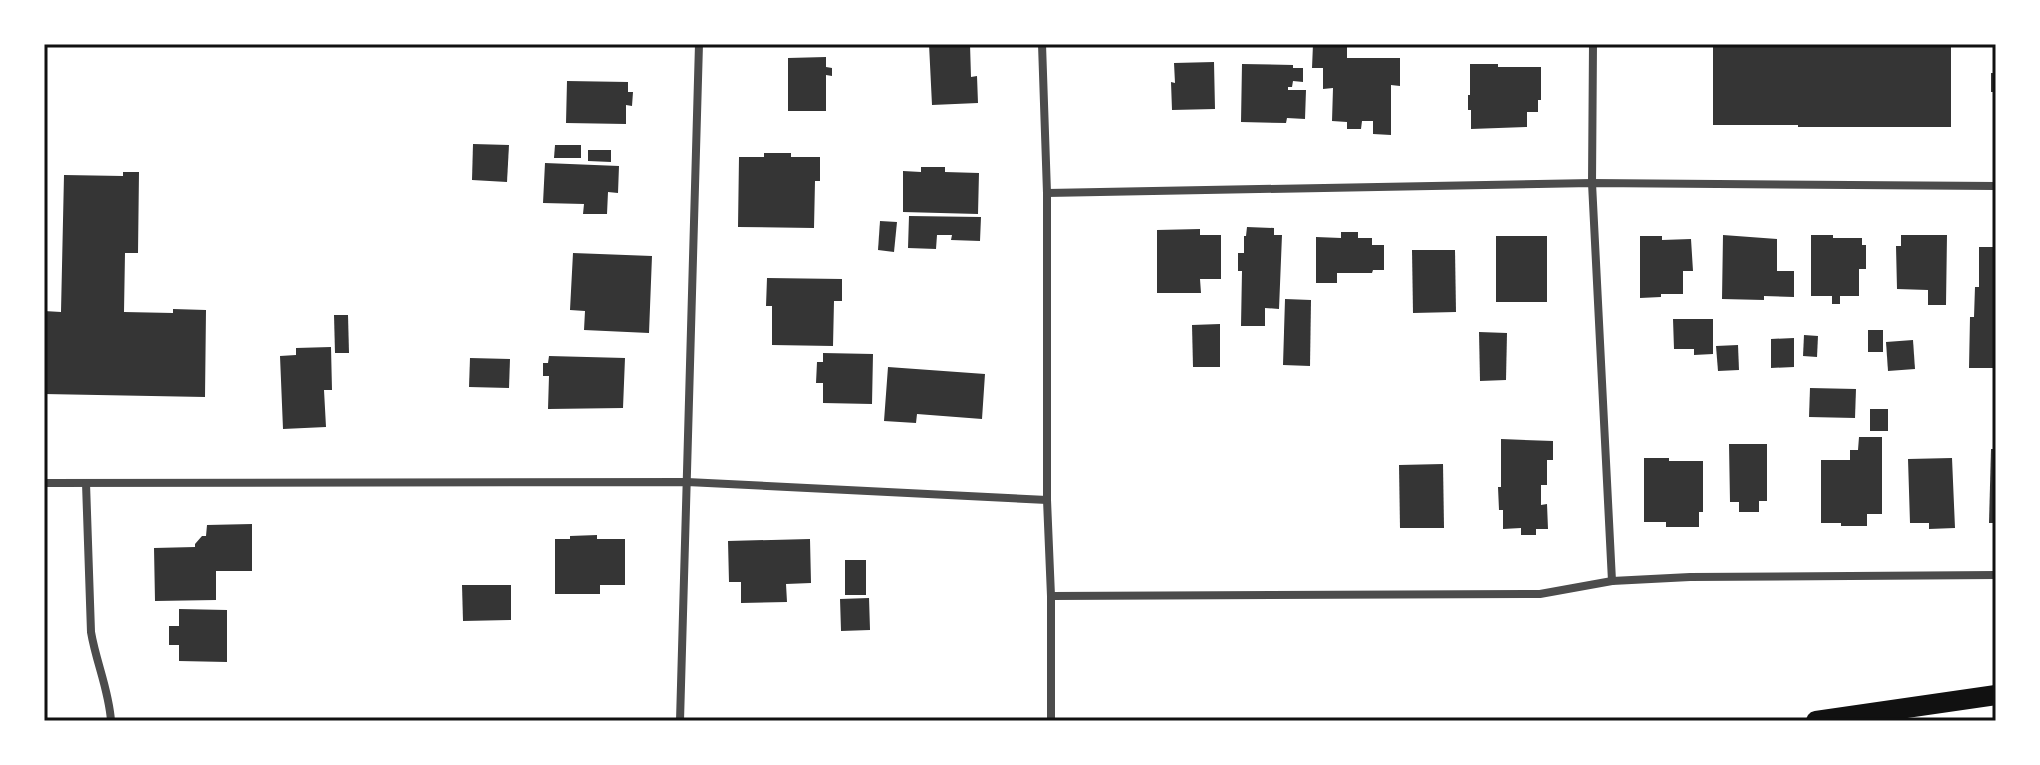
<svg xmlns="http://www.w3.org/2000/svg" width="2040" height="765" viewBox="0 0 2040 765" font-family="Jost,sans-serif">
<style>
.building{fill:#353535}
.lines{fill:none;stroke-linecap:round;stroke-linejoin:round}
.minor{stroke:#4c4c4c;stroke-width:8}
.primary{stroke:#111;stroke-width:20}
.neatline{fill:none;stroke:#111;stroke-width:3}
</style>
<rect width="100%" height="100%" fill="#fff"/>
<g class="building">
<path d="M929 44H970L971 77 977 76 978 103 932 105Z"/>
<path d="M1313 44H1347V58H1400V86L1391 85V135L1373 134V121H1362L1361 129H1347V122L1332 121 1333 88 1323 89V68H1312Z"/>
<path d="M1713 44H1951V127H1798V125H1713Z"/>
<path d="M826 57V67L832 68V76L826 75V111H788V58Z"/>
<path d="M1214 62 1215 109 1172 110 1171 82 1175 83 1174 63Z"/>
<path d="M1242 64 1293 65V68H1303V82L1293 81 1292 87H1288V90H1306L1305 119 1287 118 1286 123 1241 122Z"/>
<path d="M1470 64H1498V67H1541V100H1538V112H1527V127L1471 129V110H1468V95H1470Z"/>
<rect x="1991" y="73" width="5" height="19"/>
<path d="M567 81 628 82V92H633L632 106 626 105V124L566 123Z"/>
<path d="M473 144 509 145 507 182 472 180Z"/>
<path d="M555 145H581V158H554Z"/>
<path d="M588 150H611V162L588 161Z"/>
<path d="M764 153H791V157H820V181H815L814 228 738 227 739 157H764Z"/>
<path d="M545 163 619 166 618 193 608 192 607 214H583L584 204 543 203Z"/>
<path d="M921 167H945V172L979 173 978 214 903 212V171L921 172Z"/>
<path d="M123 172H139L138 253H125L124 312 173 313V309L206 310 205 397 44 394V311L61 312 64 175 123 176Z"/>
<path d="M909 216 981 217 980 241 951 240 952 235H937L936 249 908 248Z"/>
<path d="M880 221 897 222 894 252 878 250Z"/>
<path d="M1247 227 1274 228V235H1282L1279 309 1265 308V326H1241L1242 271H1238V253H1244V236H1246Z"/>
<path d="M1200 229V235H1221V279H1200L1201 293H1157V230Z"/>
<path d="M1341 232H1358V238H1372V245H1384V270H1373L1372 273H1337V283H1316V237L1341 238Z"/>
<path d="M1723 235 1777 239V271H1794V297L1764 296V300L1722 299Z"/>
<path d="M1811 235H1833V238H1862V245H1866V269H1859V296H1840V304H1832V296H1811Z"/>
<path d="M1901 235H1947L1946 305H1928V290L1897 289 1896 246H1901Z"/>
<rect x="1496" y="236" width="51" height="66"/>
<path d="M1640 236H1662V240L1691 239 1693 271H1683V294H1661V297L1640 298Z"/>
<path d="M1979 247H1996V368H1969L1970 317H1974L1975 287H1979Z"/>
<path d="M1412 250H1455L1456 312 1413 313Z"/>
<path d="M573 253 652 256 649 333 584 330 585 311 570 310Z"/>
<path d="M767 278 842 279V301H834L833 346 772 345V306H766Z"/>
<path d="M1285 299 1311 300 1310 366 1283 365Z"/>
<path d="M334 315H348L349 353H335Z"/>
<path d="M1673 319H1713V354L1694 355V349H1674Z"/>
<path d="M1220 324V367H1193L1192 325Z"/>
<rect x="1868" y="330" width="15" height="22"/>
<path d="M1479 332 1507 333 1506 380 1480 381Z"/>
<path d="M1804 335 1818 336 1817 357 1803 356Z"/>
<path d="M1794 338V367L1771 368V339Z"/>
<path d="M1913 340 1915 369 1888 371 1886 342Z"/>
<path d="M1738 345 1739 370 1718 371 1716 346Z"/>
<path d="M331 347 332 390H324L326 427 283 429 280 356 296 355V348Z"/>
<path d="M823 353 873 354 872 404 823 403V383H816L817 362H823Z"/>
<path d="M549 356 625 358 623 408 548 409 549 376H543V363H548Z"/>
<path d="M470 358 510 359 509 388 469 387Z"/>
<path d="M888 367 985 374 982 419 917 414 916 423 884 421Z"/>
<path d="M1810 388 1856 389 1855 418 1809 417Z"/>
<rect x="1870" y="409" width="18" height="22"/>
<path d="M1859 437H1882V514H1867V526H1841V523H1821V460H1850V450H1858Z"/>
<path d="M1501 439 1553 441V460H1547V485H1541V505L1547 504 1548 529H1536V535H1521V528L1503 529V510H1499L1498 487H1501Z"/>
<path d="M1729 444H1767V501H1759V512H1739V502H1730Z"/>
<path d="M1991 449H1996V523H1989Z"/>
<path d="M1644 458H1669V461H1703V512H1699V527H1666V522H1644Z"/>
<path d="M1952 458 1955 528 1929 529V523H1910L1908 459Z"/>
<path d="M1443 464 1444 528H1400L1399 465Z"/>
<path d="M252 524V571H216V600L155 601 154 548 195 547V544L202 536H206L207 525Z"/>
<path d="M597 535V539H625V585H600V594H555V539H570V536Z"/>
<path d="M810 539 811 583 786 584 787 602 741 603V582H729L728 541Z"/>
<rect x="845" y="560" width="21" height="35"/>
<path d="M462 585H511V620L463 621Z"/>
<path d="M869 598 870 630 841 631 840 599Z"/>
<path d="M179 609 227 610V662L179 661V645H169V626H179Z"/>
</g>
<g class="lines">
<g class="minor">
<path d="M1042 44 1047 193V500L1051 596V721"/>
<path d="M1593 44 1592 183 1612 581"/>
<path d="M1047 193 1592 183 1996 186"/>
<path d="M44 483 687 482 1047 500"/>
<path d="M86 483 91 632C96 662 109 690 111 721"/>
<path d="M1051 596 1540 594 1612 581 1690 577 1996 575"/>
<path d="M680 721 699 44"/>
</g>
<path class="primary" d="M1816 721 1996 695"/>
</g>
<rect width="2040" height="765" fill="none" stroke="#ffffff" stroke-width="92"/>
<rect x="46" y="46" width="1948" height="673" class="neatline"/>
</svg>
